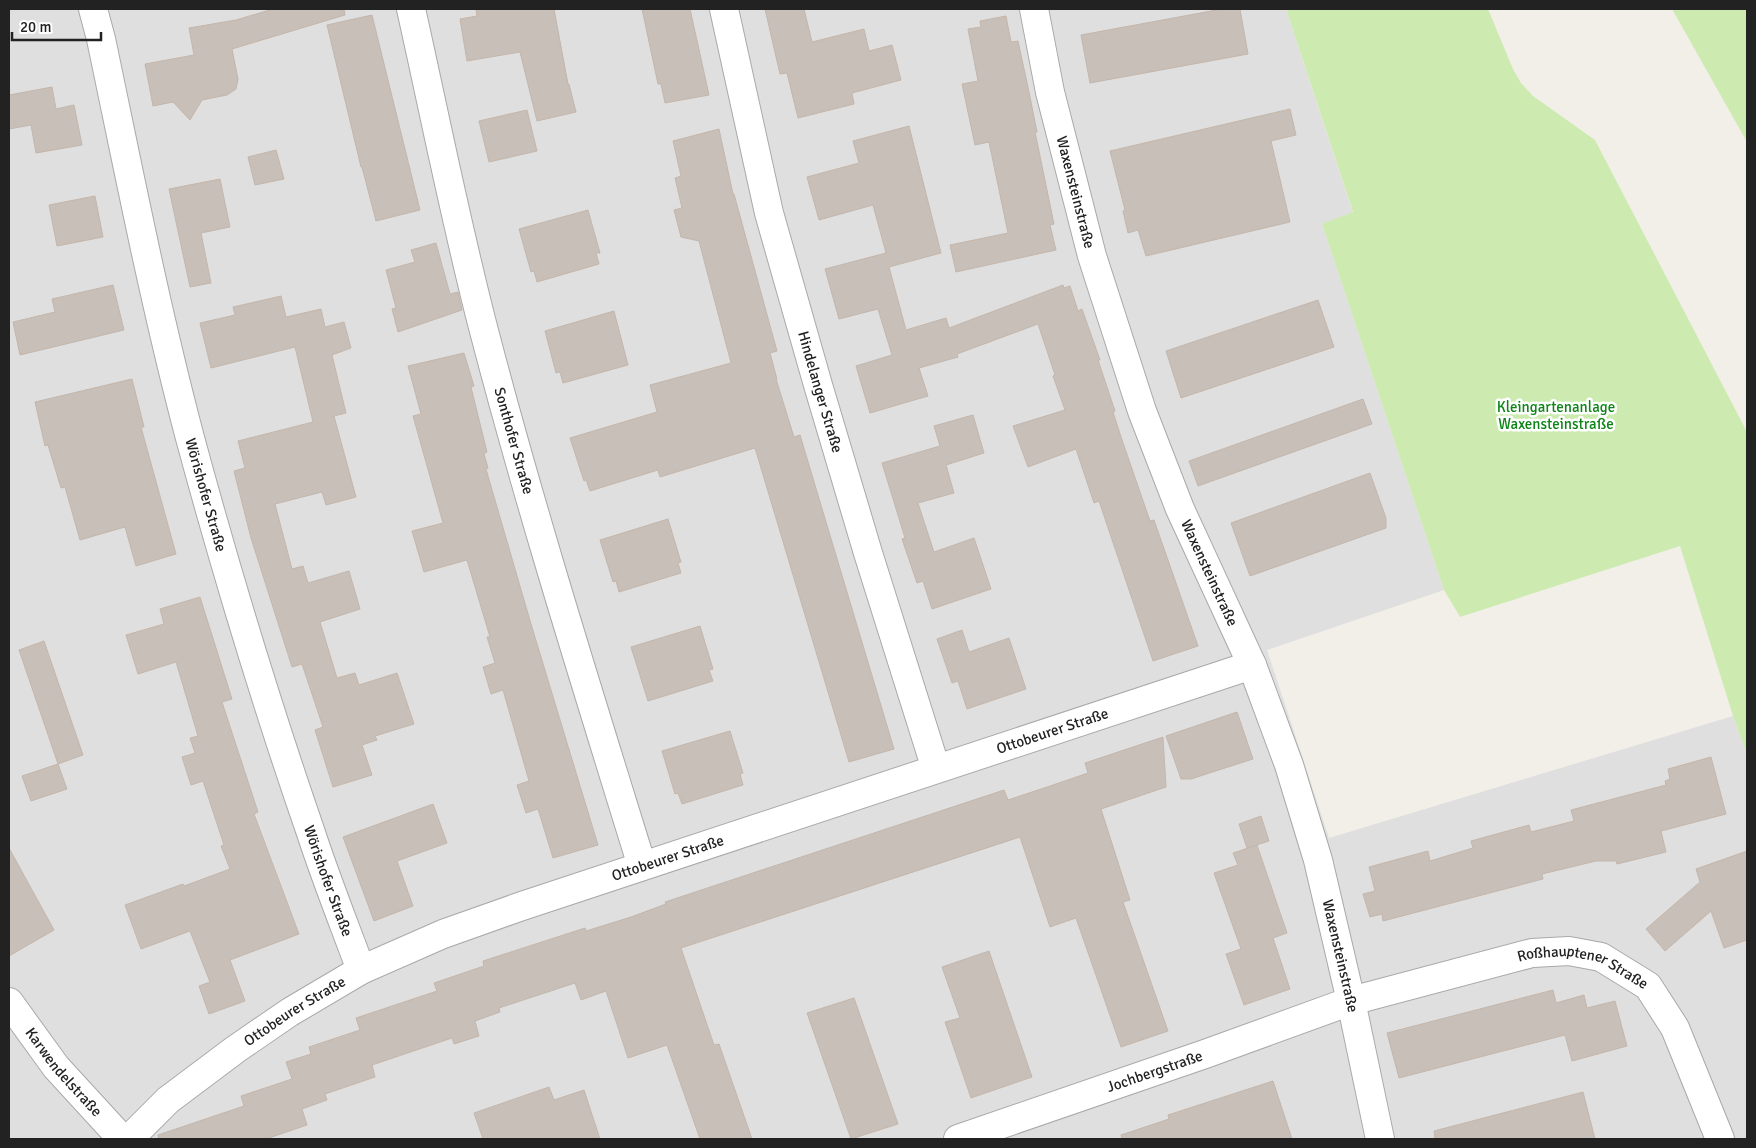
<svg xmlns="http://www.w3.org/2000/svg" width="1756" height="1148" viewBox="0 0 1756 1148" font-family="Signika,sans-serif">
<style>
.residential{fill:#e0dfdf}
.grass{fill:#cdebb0}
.building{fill:#c7bfb8;stroke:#c4b6ab}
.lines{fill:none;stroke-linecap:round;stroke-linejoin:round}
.minor-casing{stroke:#a9a9a9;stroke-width:30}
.minor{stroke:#fff;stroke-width:28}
.labels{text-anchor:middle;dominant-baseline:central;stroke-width:5;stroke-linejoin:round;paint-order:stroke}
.street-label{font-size:15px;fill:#222;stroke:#fff}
.park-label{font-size:15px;fill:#0c8416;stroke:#fff}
</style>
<rect width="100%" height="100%" fill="#f2efe9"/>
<path class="residential" d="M9 9H1286L1353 213 1322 224 1444 590 1267 650 1329 838 1733 716 1747 755V1139H9Z"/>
<g class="grass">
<path d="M1286 9H1488L1513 69 1521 83 1533 96 1595 140 1747 432V755L1733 716 1680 546 1460 617 1444 590 1322 224 1353 212Z"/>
<path d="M1672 9H1747V142Z"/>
</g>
<g class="building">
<path d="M273 9H344L345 15 232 49 238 79 236 89 227 95 202 100 190 120 173 102 153 106 145 64 194 55 189 28 236 20Z"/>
<path d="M476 9H554L568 84H569L576 112 537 121 520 52 467 61 460 19 477 16Z"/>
<path d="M642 9H690L709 95 665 103 661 84H658Z"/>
<path d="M765 9H804L812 42 864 29 869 51 892 45 901 80 852 93 854 104 798 118 787 73 780 74Z"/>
<path d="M1222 9H1240L1248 54 1090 83 1081 35Z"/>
<path d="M372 15 420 210 376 221 362 167H361L327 25Z"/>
<path d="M1006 16 1011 42 1018 41 1029 92 1037 132H1035L1054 224 1050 225 1056 250 956 272 950 245 1008 233 989 142 975 145 962 84 978 81 968 29 981 27 980 21Z"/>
<path d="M52 87 56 109 74 105 82 145 36 153 31 125 9 129V95Z"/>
<path d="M1290 109 1296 135 1271 141 1290 222 1146 256 1138 230 1128 233 1123 211 1125 210 1110 151Z"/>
<path d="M527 110 537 151 489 162 479 121Z"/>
<path d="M909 126 941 253 889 267 906 330 946 318 949 328 1063 285 1064 288 1070 286 1078 311 1082 309 1100 360H1098L1115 411 1113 412 1121 437 1150 521 1154 520 1198 646 1153 661 1099 501 1094 503 1076 449 1028 467 1013 426 1065 410 1053 376 1055 375 1038 324 957 354 958 357 919 368 928 396 870 413 856 366 892 355 878 309 839 319 825 269 886 253 873 205 819 220 807 177 859 163 853 141Z"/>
<path d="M719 129 733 194H734L777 351 770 353 777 379H776L794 437 800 435 894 749 849 762 755 448 660 477 658 470 590 491 586 480 584 481 570 438 657 412 650 385 731 363 699 241 681 237 674 210 682 208 675 178 681 176 673 141Z"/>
<path d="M276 150 284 179 255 185 248 157Z"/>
<path d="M220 179 230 227 201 233 211 283 190 287 169 189Z"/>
<path d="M95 196 103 237 57 246 49 205Z"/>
<path d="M588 210 600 253H596L599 264 537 282 534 271 531 272 519 229Z"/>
<path d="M436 243 450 294 458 292 462 310 398 332 392 309 396 308 386 270 415 262 411 250Z"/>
<path d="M113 285 124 330 20 355 13 322 55 312 52 299Z"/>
<path d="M281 296 286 317 321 309 325 327 344 322 351 348 332 355 346 413 334 416 356 497 326 505 322 492 275 504 292 569 303 566 308 583 349 571 360 609 320 622 337 678 355 673 359 685 397 673 414 724 375 736 377 740 362 745 372 775 333 787 315 730 323 727 302 664 292 667 251 538 234 471 245 468 238 441 313 422 295 347 211 368 200 323 235 315 233 307Z"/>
<path d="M1318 300 1334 347 1181 398 1166 351Z"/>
<path d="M614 311 628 365 563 383 560 372 556 373 545 331Z"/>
<path d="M464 353 474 386 471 387 487 452 484 454 488 468 486 469 531 624 598 845 553 858 538 809 526 813 517 785 529 781 503 690 491 694 483 667 495 663 487 637H490L467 560 424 572 412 531 443 523 413 416 421 414 408 366Z"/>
<path d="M132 379 144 427H141L176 554 136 566 125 527 80 540 65 487 61 488 48 445 45 446 35 402Z"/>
<path d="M1363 399 1372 424 1198 486 1189 461Z"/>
<path d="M973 415 984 453 946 465 954 493 918 503 934 552 974 538 991 589 932 609 923 581 917 583 902 539 905 538 882 463 940 446 934 426Z"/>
<path d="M1370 473 1386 518V528L1250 576 1231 523Z"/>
<path d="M668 519 681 562 678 563 681 573 619 592 616 581 613 582 600 540Z"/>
<path d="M200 597 232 699 222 702 258 812 254 814 299 934 230 960 245 1001 209 1014 199 986 210 982 190 931 141 949 125 905 183 884 184 886 230 869 221 846 224 845 203 781 191 785 182 757 195 753 190 738 198 736 176 662 138 674 126 635 164 624 160 609Z"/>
<path d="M700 626 713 669 709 670 713 681 648 701 631 647Z"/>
<path d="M962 630 969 652 1009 638 1026 689 967 709 958 681 952 683 937 639Z"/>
<path d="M44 641 83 755 58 764 19 650Z"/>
<path d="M1237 712 1253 759 1191 779H1181L1166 736Z"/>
<path d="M730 731 743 773 740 774 743 785 682 804 678 793 675 794 662 751Z"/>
<path d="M1163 737 1166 787 1101 809 1130 900 1123 902 1168 1031 1121 1047 1076 918 1050 927 1020 837 681 948 714 1045 719 1044 752 1139H700L667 1045 628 1058 606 991 581 1000 575 983 499 1008 500 1012 475 1021 479 1036 454 1044 452 1038 372 1065 375 1077 325 1094 327 1100 302 1109 307 1125 266 1139H159L158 1135 244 1106 241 1096 292 1079 286 1062 311 1054 309 1047 360 1030 356 1018 437 991 434 983 484 966 483 961 585 928 586 931 631 917 666 904 665 902 1004 790 1008 800 1053 785 1088 773 1085 763Z"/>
<path d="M1711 757 1726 814 1661 831 1666 852 1617 864 1616 861H1596L1542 874 1543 879 1383 921 1382 914 1370 917 1363 894 1375 891 1369 867 1428 851 1430 861 1473 848 1471 841 1529 825 1531 832 1574 821 1571 810 1666 785 1665 781 1670 779 1668 769Z"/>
<path d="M58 764 67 789 31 801 22 776Z"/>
<path d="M433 804 447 843 397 861 413 906 374 921 343 837Z"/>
<path d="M1261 816 1269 841 1247 848 1239 824Z"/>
<path d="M1257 845 1287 933 1273 938 1290 989 1244 1005 1226 954 1241 949 1214 873 1238 865 1233 853Z"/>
<path d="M9 848 54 930 9 956Z"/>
<path d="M1747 851V940L1724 948 1711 911 1665 951 1646 929 1700 882 1696 869Z"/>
<path d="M989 951 1032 1077 971 1098 945 1022 960 1018 942 967Z"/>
<path d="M1553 990 1556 1003 1584 995 1587 1008 1615 1001 1627 1046 1572 1061 1565 1035 1399 1078 1387 1033Z"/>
<path d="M854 998 898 1124 851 1139 807 1013Z"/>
<path d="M1273 1081 1292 1139H1122L1121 1135 1169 1119 1168 1115Z"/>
<path d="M549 1087 554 1100 584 1090 600 1139H483L474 1113Z"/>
<path d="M1583 1092 1595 1139H1435L1434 1131Z"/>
</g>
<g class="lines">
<defs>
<g id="minor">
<path id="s1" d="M93 9 101 39C129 172 155 306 190 438 226 571 266 703 311 833 326 879 344 924 361 970"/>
<path id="s2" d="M411 9C435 116 456 224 484 331 531 511 587 688 642 866"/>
<path id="s3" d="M724 9 769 213 818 385 868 553 936 769"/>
<path id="s4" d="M1034 9 1050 92 1092 256 1142 411 1180 509 1252 665 1289 765 1318 860 1351 1001 1380 1139"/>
<path id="s5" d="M9 1002 56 1067 122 1139"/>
<path id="s6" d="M129 1139 168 1100 236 1049 290 1012 361 970 443 934 522 906 1252 665"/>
<path id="s7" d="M958 1139 1205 1054 1351 1001 1532 953 1569 951 1601 957 1648 986 1675 1028 1720 1139"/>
</g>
</defs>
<use href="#minor" class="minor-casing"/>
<use href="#minor" class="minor"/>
</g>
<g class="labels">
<g class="street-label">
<text stroke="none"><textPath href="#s4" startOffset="188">Waxensteinstraße</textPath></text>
<text stroke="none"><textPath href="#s3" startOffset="395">Hindelanger Straße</textPath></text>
<text stroke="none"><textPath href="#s2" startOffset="444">Sonthofer Straße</textPath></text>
<text stroke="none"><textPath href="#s1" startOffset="499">Wörishofer Straße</textPath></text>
<text stroke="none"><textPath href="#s4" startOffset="592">Waxensteinstraße</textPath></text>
<text stroke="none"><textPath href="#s6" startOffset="1020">Ottobeurer Straße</textPath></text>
<text stroke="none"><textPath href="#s6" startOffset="615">Ottobeurer Straße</textPath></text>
<text stroke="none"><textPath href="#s1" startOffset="904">Wörishofer Straße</textPath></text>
<text stroke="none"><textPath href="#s4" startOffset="998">Waxensteinstraße</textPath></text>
<text stroke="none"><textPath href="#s7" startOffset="658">Roßhauptener Straße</textPath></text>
<text stroke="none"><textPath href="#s6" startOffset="210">Ottobeurer Straße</textPath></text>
<text stroke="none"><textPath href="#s7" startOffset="208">Jochbergstraße</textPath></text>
<text stroke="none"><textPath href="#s5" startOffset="89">Karwendelstraße</textPath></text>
</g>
<g class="park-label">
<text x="1556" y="407">Kleingartenanlage<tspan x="1556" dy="17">Waxensteinstraße</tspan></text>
</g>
</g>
<rect width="1756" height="1148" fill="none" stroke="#222222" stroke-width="20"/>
<path d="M12 32v8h89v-8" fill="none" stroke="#222222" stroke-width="2.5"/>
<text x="20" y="32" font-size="15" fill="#222222" stroke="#ffffff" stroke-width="4" paint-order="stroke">20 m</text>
</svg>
